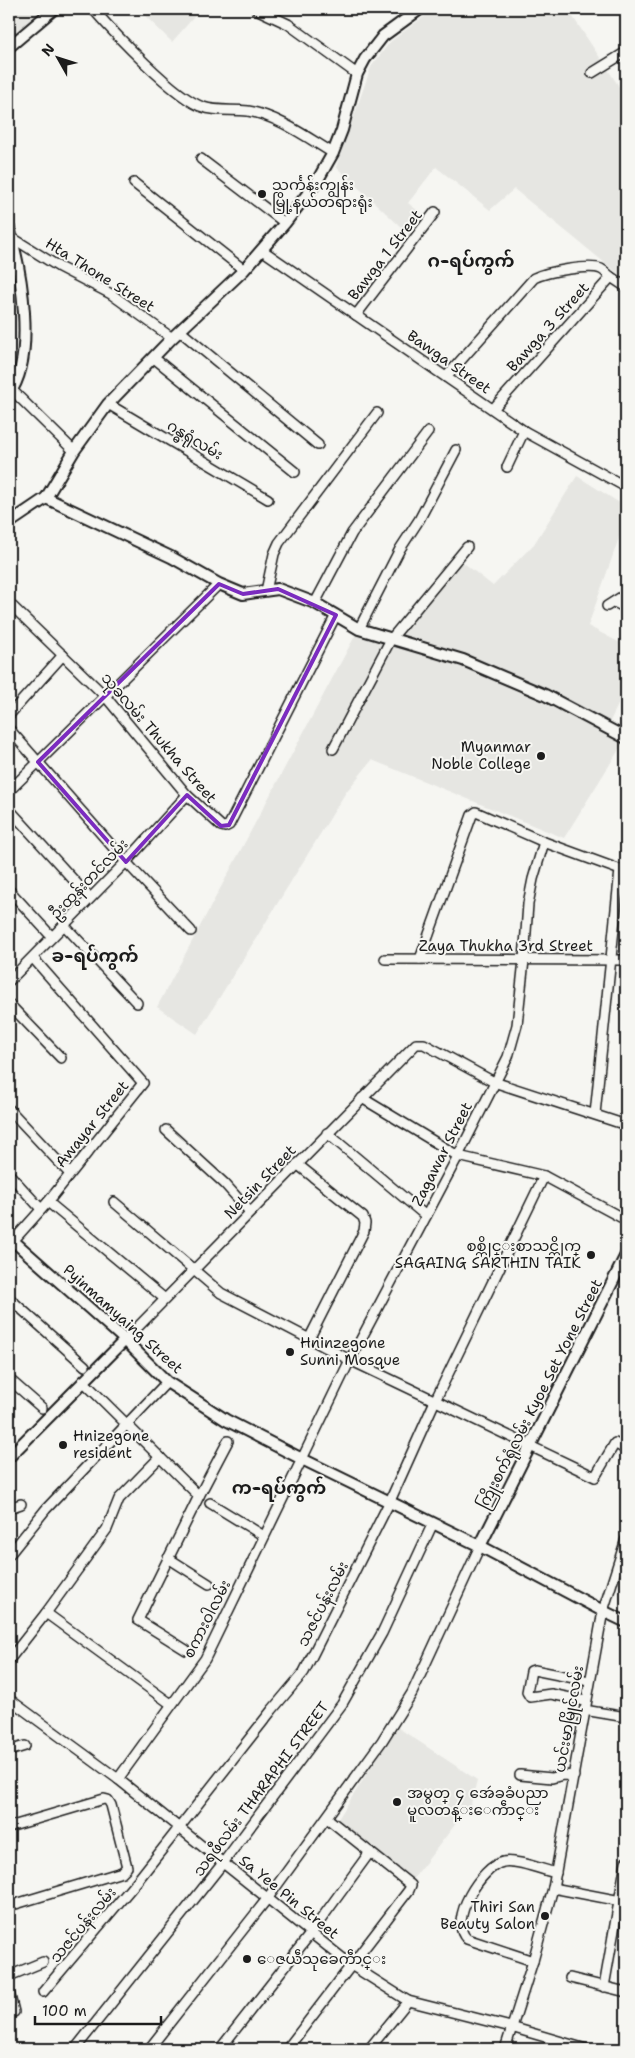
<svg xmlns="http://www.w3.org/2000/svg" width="635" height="2058" viewBox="0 0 635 2058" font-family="'Shantell Sans','Noto Sans Myanmar',sans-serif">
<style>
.built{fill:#e6e6e2}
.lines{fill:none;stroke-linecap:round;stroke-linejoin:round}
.minor-casing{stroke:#1c1c1c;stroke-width:12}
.tertiary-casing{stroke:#1c1c1c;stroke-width:14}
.minor{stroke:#f6f6f2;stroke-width:9}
.tertiary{stroke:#f6f6f2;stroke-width:10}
.marked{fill:none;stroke:#7b2cbf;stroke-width:4;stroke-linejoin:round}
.poi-dot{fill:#1c1c1c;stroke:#f6f6f2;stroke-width:2}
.labels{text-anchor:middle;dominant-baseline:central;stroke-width:4;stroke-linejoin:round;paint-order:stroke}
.poi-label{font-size:15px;fill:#1c1c1c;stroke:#f6f6f2;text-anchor:start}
.street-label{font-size:15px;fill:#1c1c1c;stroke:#f6f6f2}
.quarter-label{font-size:18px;font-weight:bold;fill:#1c1c1c;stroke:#f6f6f2}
</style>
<rect width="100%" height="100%" fill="#f6f6f2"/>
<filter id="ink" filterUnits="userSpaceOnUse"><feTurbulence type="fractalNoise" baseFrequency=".02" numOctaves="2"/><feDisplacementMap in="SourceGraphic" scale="10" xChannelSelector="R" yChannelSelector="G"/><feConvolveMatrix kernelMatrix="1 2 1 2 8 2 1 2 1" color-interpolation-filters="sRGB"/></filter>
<g filter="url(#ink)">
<g class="built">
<path d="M9 9H46L9 39Z"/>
<path d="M138 9H201L172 42Z"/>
<path d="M434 9H574L571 14 626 97V280L514 189 490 210 436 167 408 203 428 219 413 238 336 167 371 67 390 42Z"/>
<path d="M577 476 626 507V518L588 626 626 646V689L609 723 546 689 467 656 399 634 460 560 493 586 534 544Z"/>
<path d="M356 634 460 666 540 701 623 743 564 838 372 760 346 792 197 1034 157 1007Z"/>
<path d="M397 1727 477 1780 471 1804 413 1879 338 1819Z"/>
</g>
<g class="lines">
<defs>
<g id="minor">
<path d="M93 9C113 32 176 99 203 107 217 112 234 109 248 111 278 116 308 138 333 153"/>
<path d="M256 9 288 24 357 74"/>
<path d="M592 73 626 52"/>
<path d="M201 159 285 223"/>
<path d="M134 183 244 270"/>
<path d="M11 237 59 267 111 294 172 338"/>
<path d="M262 250 524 431 626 487"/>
<path d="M356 315 435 212"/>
<path d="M180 331 318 445"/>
<path d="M154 358 295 472"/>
<path d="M446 377 534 278C546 272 589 264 601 269 605 271 608 275 611 277"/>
<path d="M12 390 74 451"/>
<path d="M108 404 268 499"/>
<path d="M493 409 611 277 626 287"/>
<path d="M507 467 524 431"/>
<path d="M266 591 274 554 279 543 377 413"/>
<path d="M614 602 626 608"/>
<path d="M9 603 105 696 187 795 221 826 225 827 229 825 336 615"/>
<path d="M315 603 352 533 428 432"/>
<path d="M607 606 626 594"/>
<path d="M359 629 400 549 419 520 456 450"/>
<path d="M9 715 63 655"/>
<path d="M9 729 126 862 191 931"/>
<path d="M333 749 391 639 467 547"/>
<path d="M9 791 219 584"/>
<path d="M9 809 90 898"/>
<path d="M9 890 52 937"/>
<path d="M64 925 137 1003"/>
<path d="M385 959 626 960"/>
<path d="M420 959 472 815 476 812 544 842 626 872"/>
<path d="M9 981 126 862 187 795"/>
<path d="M9 1004 61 1058"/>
<path d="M362 1098 458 1156 544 1176 626 1220"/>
<path d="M9 1109 69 1173"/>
<path d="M595 1114 620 870"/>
<path d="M166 1130 225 1184 250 1212"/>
<path d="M327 1133 426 1216"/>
<path d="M297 1164 363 1217 365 1223 364 1231 309 1339"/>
<path d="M9 1174 41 1209"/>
<path d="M48 1202 165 1299"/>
<path d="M114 1202 221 1293 350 1360 595 1477 615 1443 626 1450"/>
<path d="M13 1241 48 1202 143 1083 33 958"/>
<path d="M9 1298 85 1366"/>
<path d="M125 1340 416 1044H424L494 1082 626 1125"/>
<path d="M9 1379 42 1408"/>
<path d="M83 1381 199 1496 138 1620 186 1650"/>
<path d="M199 1496 228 1441"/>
<path d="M210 1503 264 1536"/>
<path d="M9 1508 21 1504"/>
<path d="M9 1555 46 1509 167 1382"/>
<path d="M168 1558 209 1584"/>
<path d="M46 1613 171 1704"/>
<path d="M9 1660 46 1613 107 1529 119 1499 160 1457"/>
<path d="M9 1699 118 1779 351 1965 408 2001 511 2027 586 2049"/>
<path d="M585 1701 551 1694 530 1697 527 1692 531 1671 534 1670 589 1681"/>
<path d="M584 1710 626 1717"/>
<path d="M9 1751 25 1746"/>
<path d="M520 1775 552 1778 563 1775 574 1776"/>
<path d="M118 1779 205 1659 350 1360 458 1156 508 1057 517 1025 524 960 528 904 533 879 544 842"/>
<path d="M9 1827 104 1799 108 1800 111 1805 127 1867 122 1872 9 1906"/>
<path d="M553 1888 626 1902"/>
<path d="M533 1961 467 1939C447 1921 482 1866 503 1862 516 1859 543 1870 556 1873"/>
<path d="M9 1976 43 1962"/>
<path d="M570 1978 626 1992"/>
<path d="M604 1987 626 1862"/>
<path d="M9 1992 14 2012"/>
<path d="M43 1992 138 1880 272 1710 304 1672 390 1501 435 1401 544 1176"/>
<path d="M75 2049 223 1863 342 1704 382 1633 433 1523"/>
<path d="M149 2049 267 1899 382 1741 412 1693 480 1546"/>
<path d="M220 2049 311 1933 370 1852"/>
<path d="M287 2049 409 1890 411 1885 327 1818"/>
<path d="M369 2049 408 2001"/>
<path d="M505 2049 533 1961 553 1888 603 1611 626 1539"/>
</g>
<g id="tertiary">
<path d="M9 47 54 9"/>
<path d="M9 228C21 270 37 357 9 394"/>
<path d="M46 498 171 557 219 584 243 594 278 589 315 603 359 629 463 660 545 695 626 738"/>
<path d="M9 523 46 498 74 451 108 404 172 338 244 270 285 223 316 183 333 153 342 130 357 74 365 59 383 36 420 9"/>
<path d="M9 1237 125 1340 167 1382 226 1420 302 1459 480 1546 603 1611 626 1622"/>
<path d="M9 1457 125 1340"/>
<path d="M480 1546 626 1255"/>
</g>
</defs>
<use href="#minor" class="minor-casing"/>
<use href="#tertiary" class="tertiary-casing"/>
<use href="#minor" class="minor"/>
<use href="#tertiary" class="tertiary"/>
</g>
</g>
<path class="marked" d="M219 584 243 594 278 589 336 615 229 825 221 826 187 795 126 862 38 762Z"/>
<g class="poi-dot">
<circle cx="262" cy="194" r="5"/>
<circle cx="541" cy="756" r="5"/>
<circle cx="591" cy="1255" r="5"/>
<circle cx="290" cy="1352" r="5"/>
<circle cx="63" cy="1445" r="5"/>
<circle cx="397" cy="1802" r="5"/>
<circle cx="545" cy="1916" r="5"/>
<circle cx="247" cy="1959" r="5"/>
</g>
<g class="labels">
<g class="poi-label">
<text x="272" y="185">သင်္ကန်းကျွန်း<tspan x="272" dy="17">မြို့နယ်တရားရုံး</tspan></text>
<text x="531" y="747" text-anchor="end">Myanmar<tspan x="531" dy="17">Noble College</tspan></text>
<text x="581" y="1246" text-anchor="end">စစ္ကိုင္းစာသင္တိုက္<tspan x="581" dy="17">SAGAING SARTHIN TAIK</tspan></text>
<text x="300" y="1343">Hninzegone<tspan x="300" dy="17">Sunni Mosque</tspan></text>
<text x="73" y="1436">Hnizegone<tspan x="73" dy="17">resident</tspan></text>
<text x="407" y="1793">အမွတ္ ၄ အေဴခခံပညာ<tspan x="407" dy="17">မူလတန္းေကဵာင္း</tspan></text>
<text x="535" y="1907" text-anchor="end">Thiri San<tspan x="535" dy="17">Beauty Salon</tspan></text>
<text x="257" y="1959">ေဇယဵသုခေကဵာင္း</text>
</g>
<g class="street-label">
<text transform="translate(385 255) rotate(-52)">Bawga 1 Street</text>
<text transform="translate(100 275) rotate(32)">Hta Thone Street</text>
<text transform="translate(548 327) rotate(-48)">Bawga 3 Street</text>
<text transform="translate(449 362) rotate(35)">Bawga Street</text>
<text transform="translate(195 440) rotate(31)">ဂန္ဓရုံလမ်း</text>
<text transform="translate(159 738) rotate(49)">သုခလမ်း Thukha Street</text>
<text transform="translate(89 879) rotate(-46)">ဦးထွန်းတင်လမ်း</text>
<text x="506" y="946">Zaya Thukha 3rd Street</text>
<text transform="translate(92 1124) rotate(-51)">Awayar Street</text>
<text transform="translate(442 1154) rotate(-63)">Zagawar Street</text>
<text transform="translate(260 1182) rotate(-46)">Netsin Street</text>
<text transform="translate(123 1319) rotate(42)">Pyinmamyaing Street</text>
<text transform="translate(540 1394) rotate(-63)">ကြိုးစက်ရုံလမ်း Kyoe Set Yone Street</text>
<text transform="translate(323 1604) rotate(-63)">သဇင်ပန်းလမ်း</text>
<text transform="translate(207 1619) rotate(-63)">စကားဝါလမ်း</text>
<text transform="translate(569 1719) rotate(-80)">ယင်းမာမြိုင်လမ်း</text>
<text transform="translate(261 1789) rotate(-53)">သရဖီလမ်း THARAPHI STREET</text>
<text transform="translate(289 1897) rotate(39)">Sa Yee Pin Street</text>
<text transform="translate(83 1925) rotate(-50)">သဇင်ပန်းလမ်း</text>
</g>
<g class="quarter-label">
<text x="471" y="261">ဂ-ရပ်ကွက်</text>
<text x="95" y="956">ခ-ရပ်ကွက်</text>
<text x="279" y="1488">က-ရပ်ကွက်</text>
</g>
</g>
<rect width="635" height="2058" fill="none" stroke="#f6f6f2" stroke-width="30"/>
<rect x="15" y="15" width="605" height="2028" fill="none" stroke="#1c1c1c" stroke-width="2" filter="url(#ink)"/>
<g transform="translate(58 58) rotate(309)" stroke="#f6f6f2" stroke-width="4" paint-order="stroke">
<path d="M0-4L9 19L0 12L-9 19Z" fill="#1c1c1c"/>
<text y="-8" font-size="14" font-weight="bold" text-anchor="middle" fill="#1c1c1c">N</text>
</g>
<path d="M35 2016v8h126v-8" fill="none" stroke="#1c1c1c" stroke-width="2.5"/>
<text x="42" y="2016" font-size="15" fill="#1c1c1c" stroke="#f6f6f2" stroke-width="4" paint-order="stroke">100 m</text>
</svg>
